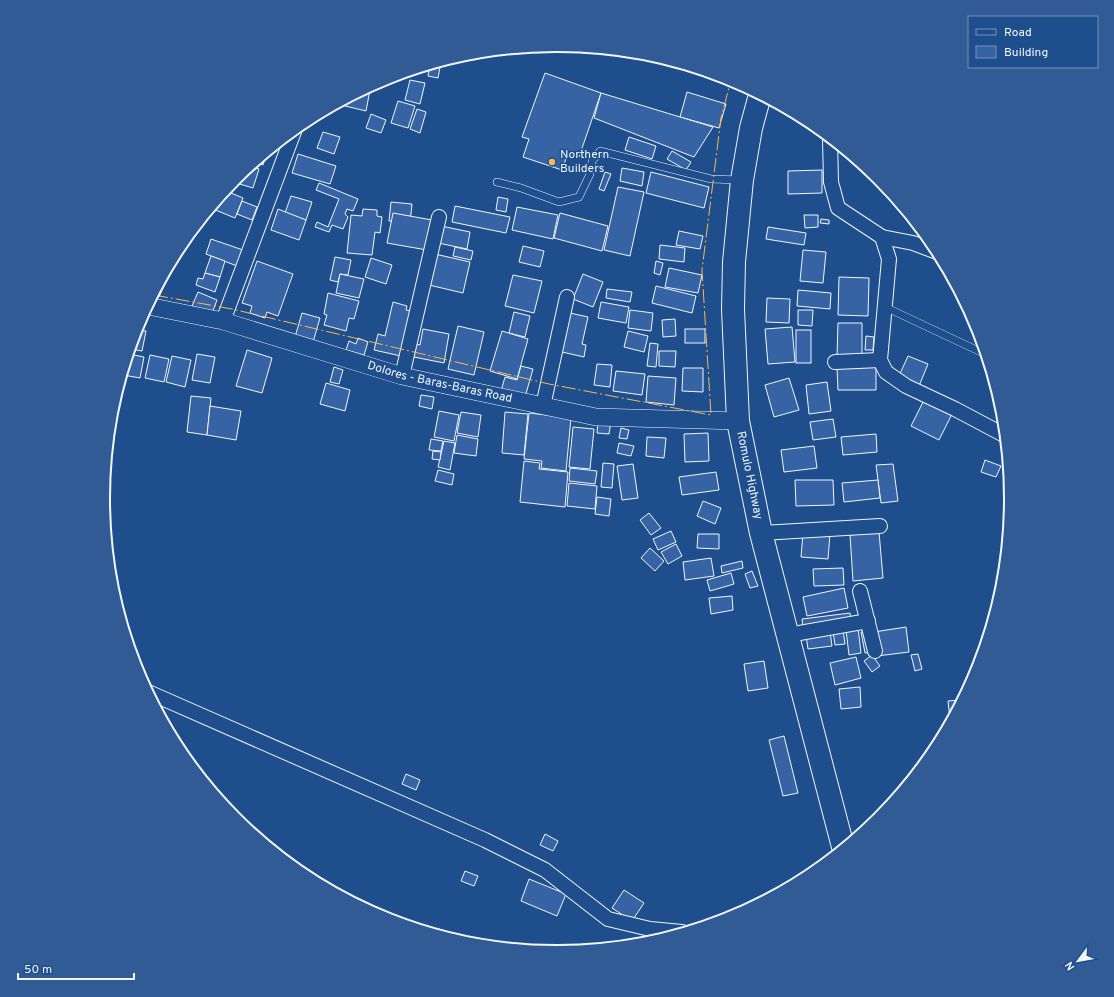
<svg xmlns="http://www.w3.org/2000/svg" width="1114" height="997" viewBox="0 0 1114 997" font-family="Overpass,sans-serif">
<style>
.building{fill:#3563a3;stroke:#f2f6ff}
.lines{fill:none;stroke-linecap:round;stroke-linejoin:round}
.service-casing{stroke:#f2f6ff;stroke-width:8}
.minor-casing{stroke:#f2f6ff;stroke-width:16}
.tertiary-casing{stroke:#f2f6ff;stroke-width:18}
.trunk-casing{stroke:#f2f6ff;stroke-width:24}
.service{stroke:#1f4e8c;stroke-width:7}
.minor{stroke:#1f4e8c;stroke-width:14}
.tertiary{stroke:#1f4e8c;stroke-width:17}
.trunk{stroke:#1f4e8c;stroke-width:22}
.power{stroke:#ffb74d;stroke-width:1;stroke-dasharray:14 3 2 3;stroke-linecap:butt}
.poi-dot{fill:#ffb74d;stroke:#1f4e8c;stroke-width:1.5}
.labels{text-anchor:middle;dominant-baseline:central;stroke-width:3;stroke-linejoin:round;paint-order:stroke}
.poi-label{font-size:12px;fill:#f2f6ff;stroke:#1f4e8c;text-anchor:start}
.street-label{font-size:12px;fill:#f2f6ff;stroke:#1f4e8c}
.rim{fill:none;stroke:#f2f6ff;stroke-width:2}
</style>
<rect width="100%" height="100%" fill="#1f4e8c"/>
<g class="building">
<path d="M441 62 438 78 428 76 430 65Z"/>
<path d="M545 73 601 93 579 157 568 153 562 170 523 157 529 139 522 137Z"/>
<path d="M410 80 425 83 420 104 405 100Z"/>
<path d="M366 89 370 90 366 111 337 104Z"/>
<path d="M687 92 726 104 719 128 680 117Z"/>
<path d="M601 93 713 127 694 157 594 118Z"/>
<path d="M398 101 415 106 408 128 391 123Z"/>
<path d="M417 109 426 112 420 133 410 129Z"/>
<path d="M371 114 386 120 381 133 366 128Z"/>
<path d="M323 132 340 137 334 154 317 148Z"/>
<path d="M629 137 656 146 652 159 625 150Z"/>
<path d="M282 140 279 149 274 147Z"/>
<path d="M672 151 691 162 686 170 667 159Z"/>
<path d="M267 153 263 165 255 162Z"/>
<path d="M298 154 336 166 330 184 292 173Z"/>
<path d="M250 166 259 169 253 188 233 182Z"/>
<path d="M622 168 644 172 642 186 620 181Z"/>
<path d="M822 170V193L788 194V171Z"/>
<path d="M605 172 611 174 604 191 599 189Z"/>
<path d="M651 172 709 187 704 208 646 193Z"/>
<path d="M319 183 358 199 353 211 347 209 345 214 348 217 343 229 332 225 329 232 315 227 317 222 328 227 339 199 316 190Z"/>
<path d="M618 187 644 192 630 256 604 250Z"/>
<path d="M226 191 243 198 235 218 213 209 216 202Z"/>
<path d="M291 196 312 202 306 220 285 213Z"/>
<path d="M498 197 508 199 506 212 496 210Z"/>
<path d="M242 201 257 207 252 220 237 214Z"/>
<path d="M391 202 412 204 410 223 389 221Z"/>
<path d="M455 206 510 217 506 233 452 222Z"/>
<path d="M517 207 558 215 553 239 512 230Z"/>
<path d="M278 209 306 220 299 240 271 230Z"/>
<path d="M363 209 377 210V216L382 217 380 233 375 232 372 255 347 253 351 215 362 216Z"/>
<path d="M393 213 432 220 427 250 387 243Z"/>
<path d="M560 213 608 226 602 251 554 238Z"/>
<path d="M804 215H818V227L805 228Z"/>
<path d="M821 219 829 220V224L820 223Z"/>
<path d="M441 226 470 232 467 249 438 243Z"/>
<path d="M768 227 806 233 804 245 766 239Z"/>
<path d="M679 231 703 236 700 249 676 245Z"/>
<path d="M211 239 243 250 237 266 206 254Z"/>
<path d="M660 245 685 248 684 262 659 259Z"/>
<path d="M180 246 173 266 170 265Z"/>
<path d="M523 246 544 251 540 267 519 262Z"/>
<path d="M455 247 473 251 471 260 453 256Z"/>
<path d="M803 250 826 252 823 283 800 281Z"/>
<path d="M435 254 470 262 463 293 429 285Z"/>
<path d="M211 256 225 261 220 277 205 273Z"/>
<path d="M335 257 351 260 348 275 340 274 338 282 330 280Z"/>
<path d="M371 258 392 265 386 284 365 277Z"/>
<path d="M257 261 293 274 278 316 267 312 265 318 250 313 252 306 242 303Z"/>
<path d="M656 261 663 263 660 275 654 273Z"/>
<path d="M669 268 702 275 698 293 665 287Z"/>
<path d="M167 271 170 272 159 297 154 295Z"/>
<path d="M205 273 220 277 215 292 196 285 198 278 203 279Z"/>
<path d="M340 274 364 279 359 298 336 293Z"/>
<path d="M583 274 603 282 593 307 573 299Z"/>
<path d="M513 275 542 281 534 313 505 306Z"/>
<path d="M839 277 869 278 868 316 838 315Z"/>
<path d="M656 286 696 296 692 313 652 303Z"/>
<path d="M607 289 632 292 630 302 606 298Z"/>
<path d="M798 290 831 293 830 309 797 306Z"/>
<path d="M198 292 217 300 212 313 192 306Z"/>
<path d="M328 293 359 301 354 319 349 318 346 331 324 325 327 315 324 314Z"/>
<path d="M767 298 790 299 789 323 766 322Z"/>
<path d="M393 302 407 306 406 310 411 311 401 356 374 350 378 334 385 336Z"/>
<path d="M601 302 629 307 626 323 598 318Z"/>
<path d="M630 310 653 313 651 331 628 328Z"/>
<path d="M798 310H813L812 326 798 325Z"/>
<path d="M514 312 530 316 525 337 509 333Z"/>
<path d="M302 313 320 318 313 342 295 337Z"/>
<path d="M570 313 588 317 582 344 586 345 584 357 562 352Z"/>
<path d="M675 319 676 336 663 337 662 320Z"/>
<path d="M838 323H862V357L837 356Z"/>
<path d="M458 326 484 332 474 375 448 369Z"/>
<path d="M792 327 795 362 768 364 765 329Z"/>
<path d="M423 329 449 334 444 363 414 357 416 344 420 345Z"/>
<rect x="685" y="329" width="20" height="14"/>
<path d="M137 330 146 331 142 351 131 349Z"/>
<rect x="796" y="330" width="15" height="33"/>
<path d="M502 331 528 339 517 379 490 371Z"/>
<path d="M628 331 648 336 644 352 624 347Z"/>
<path d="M866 336 874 337 873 350H865Z"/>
<path d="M358 338 368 342 364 355 346 350 349 341 356 344Z"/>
<path d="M650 343 658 344 656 367 647 366Z"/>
<path d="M247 350 272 358 262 393 236 386Z"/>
<path d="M659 351H676L675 367 659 366Z"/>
<path d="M129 354 144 357 140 378 123 375Z"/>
<path d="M197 354 215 357 210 383 192 380Z"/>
<path d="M150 355 169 359 164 382 145 378Z"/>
<path d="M172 356 191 360 185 387 166 382Z"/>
<path d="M908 356 928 364 919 386 898 378Z"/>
<path d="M597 364 612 365 610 387 594 385Z"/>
<path d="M521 366 533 369 525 397 501 391 505 377 517 380Z"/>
<path d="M876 366V390H838L837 367Z"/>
<path d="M334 367 343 370 339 384 330 382Z"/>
<path d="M683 368H703V392L682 391Z"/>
<path d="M616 371 645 374 642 395 613 391Z"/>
<path d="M648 376 676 378 674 405 646 402Z"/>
<path d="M789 378 799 410 774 417 765 385Z"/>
<path d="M827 382 831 411 809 414 806 385Z"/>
<path d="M326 383 350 390 345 411 320 404Z"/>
<path d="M421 395 434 397 432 409 419 406Z"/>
<path d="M191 396 211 398 207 435 187 432Z"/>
<path d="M925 398 953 412 939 440 911 426Z"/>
<path d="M210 406 241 411 236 440 207 435Z"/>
<path d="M439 411 459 415 454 441 434 437Z"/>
<path d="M461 412 481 415 478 437 457 433Z"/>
<path d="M505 412 528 414 524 455 502 453Z"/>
<path d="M529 413 571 418 566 471 541 468 542 461 524 459Z"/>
<path d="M833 419 836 437 813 440 810 422Z"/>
<path d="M598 420 611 421 609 434 597 433Z"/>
<path d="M573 427 594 429 590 469 569 467Z"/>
<path d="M621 428 629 430 627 439 619 438Z"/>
<path d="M708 433 709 461 685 462 684 434Z"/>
<path d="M876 434 877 452 843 455 841 437Z"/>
<path d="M457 435 478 439 476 456 454 453Z"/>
<path d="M647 437 666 438 664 458 646 456Z"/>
<path d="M431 439 443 441 441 451 429 450Z"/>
<path d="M444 441 455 443 450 470 438 467Z"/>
<path d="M619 443 634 446 631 456 617 453Z"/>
<path d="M814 446 817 468 784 472 781 450Z"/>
<path d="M433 451 441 452 440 460 432 459Z"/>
<path d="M985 460 1001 466 996 477 981 472Z"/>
<path d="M524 461 540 463 539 469 568 472 565 507 520 502Z"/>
<path d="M603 463 614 464 612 488 601 487Z"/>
<path d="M633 464 638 498 622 500 617 466Z"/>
<path d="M893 464 898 501 881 503 876 465Z"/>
<path d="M570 468 597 471 595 484 569 481Z"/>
<path d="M438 470 454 474 452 485 435 481Z"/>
<path d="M716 472 719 490 682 495 679 477Z"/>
<path d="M795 480H833L834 505 796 506Z"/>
<path d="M878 480 880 498 844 502 842 483Z"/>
<path d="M569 483 597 486 595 509 567 506Z"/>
<path d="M597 497 611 499 609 516 595 514Z"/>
<path d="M703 501 721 508 715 524 697 516Z"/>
<path d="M649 513 661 528 651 535 640 520Z"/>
<path d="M671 531 676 542 658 550 653 539Z"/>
<path d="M879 532 883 578 853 581 850 535Z"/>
<path d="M803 533 830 534 828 559 801 557Z"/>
<path d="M698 534H719V549L697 548Z"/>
<path d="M676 544 682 556 668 564 661 552Z"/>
<path d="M650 548 664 561 655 571 641 558Z"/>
<path d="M711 558 714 576 685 580 683 562Z"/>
<path d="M742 561 743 568 722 573 721 566Z"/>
<path d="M843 568 844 585 814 586 813 569Z"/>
<path d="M752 571 758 586 750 588 745 574Z"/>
<path d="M731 573 734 584 710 591 707 580Z"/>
<path d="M844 588 848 608 807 616 803 597Z"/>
<path d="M732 596 733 610 711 614 709 598Z"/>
<path d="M850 613 851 621 803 627 802 619Z"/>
<path d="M906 627 909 652 877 656 874 632Z"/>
<path d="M858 628 861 653 849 655 846 630Z"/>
<path d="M843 630 845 644 835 645 833 631Z"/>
<path d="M870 631 873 652 865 653 861 632Z"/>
<path d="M830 632 832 646 808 649 806 635Z"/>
<path d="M918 654 922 669 915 671 911 655Z"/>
<path d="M872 655 880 666 872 672 864 661Z"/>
<path d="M856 657 861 678 835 685 830 663Z"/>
<path d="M764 661 768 688 748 691 744 664Z"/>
<path d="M860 687 861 707 841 709 839 689Z"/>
<path d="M959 700V703L950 720 948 701Z"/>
<path d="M784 736 798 793 783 796 769 740Z"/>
<path d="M406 774 420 780 416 790 402 784Z"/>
<path d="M545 834 558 841 553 851 540 845Z"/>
<path d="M465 871 478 876 474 886 461 881Z"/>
<path d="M529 879 566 894 557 916 521 901Z"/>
<path d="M624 890 644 903 632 921 612 908Z"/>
</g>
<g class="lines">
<defs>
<g id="service">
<path d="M497 182 521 188 559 202 579 197 590 174 592 161 600 151 711 179 740 180"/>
<path d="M885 307 983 353"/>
</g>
<g id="minor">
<path d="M830 139 831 182 838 208 882 237 889 259 880 360 886 372 906 386 955 409 1004 435"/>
<path d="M882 237 913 243 937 252"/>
<path d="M223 321 295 129"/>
<path d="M835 362 880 360"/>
<path d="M402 376 439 217"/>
<path d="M543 406 567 297"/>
<path d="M761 533 880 526"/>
<path d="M860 591 875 651"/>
<path d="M788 635 868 621"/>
<path d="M148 692 485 840 545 870 608 919 650 929 682 932"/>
</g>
<g id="tertiary">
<path id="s1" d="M148 306 223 321 402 376 596 417 738 421"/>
</g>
<g id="trunk">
<path id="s2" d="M760 95 751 128 742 180 734 262 733 309 738 421 761 533 843 847"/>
</g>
</defs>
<use href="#service" class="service-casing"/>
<use href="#minor" class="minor-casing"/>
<use href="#tertiary" class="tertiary-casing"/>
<use href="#trunk" class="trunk-casing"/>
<use href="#service" class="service"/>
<use href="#minor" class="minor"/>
<use href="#tertiary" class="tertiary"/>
<use href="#trunk" class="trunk"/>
<path class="power" d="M154 295 232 309 549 384 711 415 702 270 721 118 731 80"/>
</g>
<circle class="poi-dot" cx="552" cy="162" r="4"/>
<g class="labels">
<g class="poi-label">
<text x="560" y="155">Northern<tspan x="560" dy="14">Builders</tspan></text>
</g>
<g class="street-label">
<text stroke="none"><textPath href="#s1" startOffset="302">Dolores - Baras-Baras Road</textPath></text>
<text stroke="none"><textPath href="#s2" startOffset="384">Romulo Highway</textPath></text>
</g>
</g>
<path d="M0 0H1114V997H0ZM556 52H558A446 446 0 0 1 1004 498V499A446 446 0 0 1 558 945H556A446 446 0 0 1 110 499V498A446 446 0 0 1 556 52Z" fill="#305b95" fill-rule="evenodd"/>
<path class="rim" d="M556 52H558A446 446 0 0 1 1004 498V499A446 446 0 0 1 558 945H556A446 446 0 0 1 110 499V498A446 446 0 0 1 556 52Z"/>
<rect x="968" y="16" width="130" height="52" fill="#1f4e8c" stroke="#7391ba"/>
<rect x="976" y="29" width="20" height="6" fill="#1f4e8c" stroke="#7391ba"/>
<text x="1004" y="36" font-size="12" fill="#f2f6ff">Road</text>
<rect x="976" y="46" width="20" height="12" fill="#3563a3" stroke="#7391ba"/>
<text x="1004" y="56" font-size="12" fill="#f2f6ff">Building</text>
<g transform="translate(1078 961) rotate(238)" stroke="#1f4e8c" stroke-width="3" paint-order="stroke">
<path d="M0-3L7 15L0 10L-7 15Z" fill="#f2f6ff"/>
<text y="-6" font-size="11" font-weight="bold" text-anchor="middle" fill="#f2f6ff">N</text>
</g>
<path d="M18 973v6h116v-6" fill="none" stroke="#f2f6ff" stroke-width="2"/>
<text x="24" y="973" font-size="12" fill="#f2f6ff" stroke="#1f4e8c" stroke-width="3" paint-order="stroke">50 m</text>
</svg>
